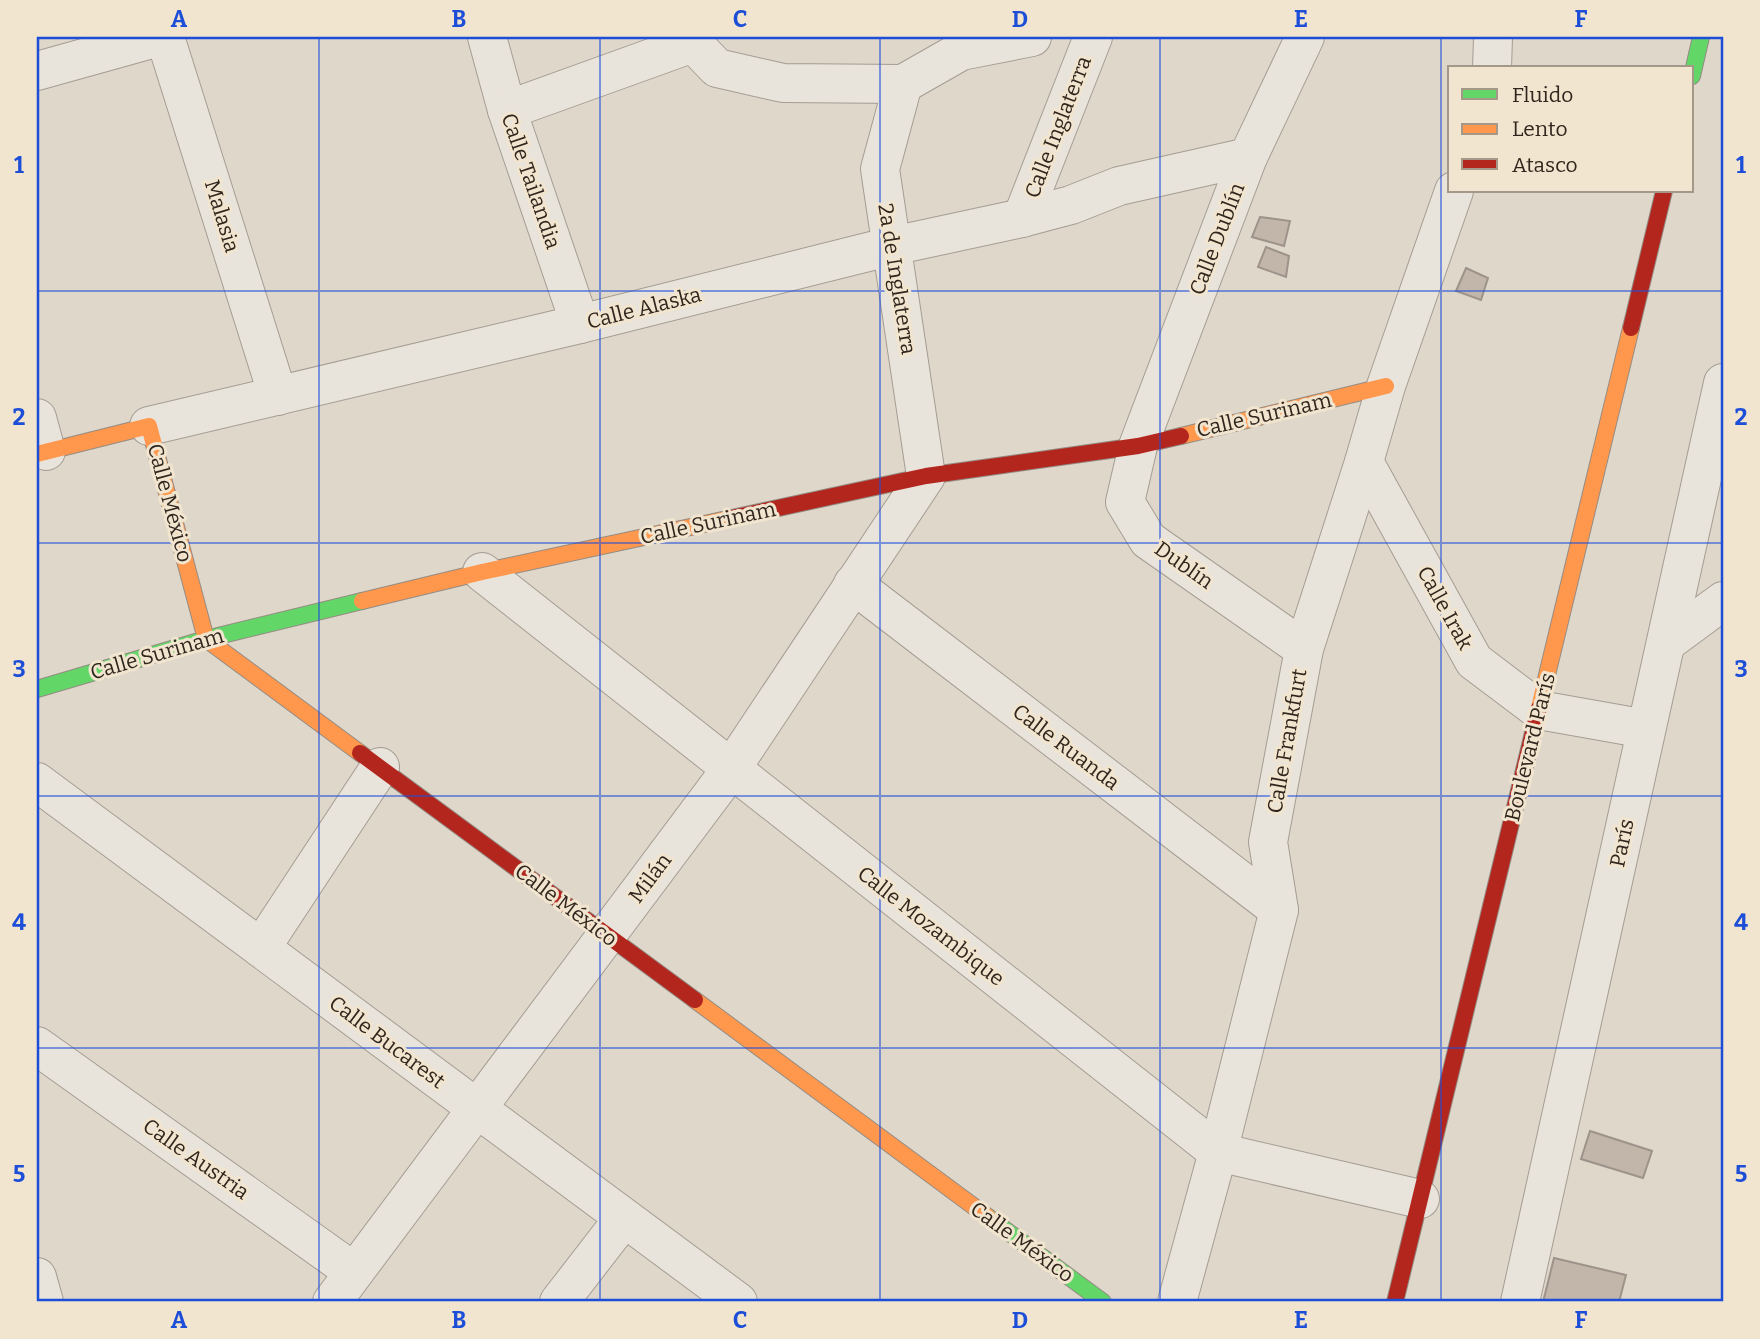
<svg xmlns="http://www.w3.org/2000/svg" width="1760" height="1339" viewBox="0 0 1760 1339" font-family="Bitter,serif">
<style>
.building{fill:#c2b6ab;stroke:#9e938a;stroke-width:2}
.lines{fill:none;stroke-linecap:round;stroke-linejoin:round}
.street-casing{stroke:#a49d93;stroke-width:40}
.fast-casing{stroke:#948c84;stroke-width:18}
.slow-casing{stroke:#948c84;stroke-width:18}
.jam-casing{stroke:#948c84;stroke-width:18}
.street{stroke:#e8e3db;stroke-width:38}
.fast{stroke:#63d668;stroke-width:16}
.slow{stroke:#ff974d;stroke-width:16}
.jam{stroke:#b3261e;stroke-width:16}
.grid{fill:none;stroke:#1d4ed8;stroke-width:2;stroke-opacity:0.55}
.labels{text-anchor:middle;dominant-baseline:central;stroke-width:6;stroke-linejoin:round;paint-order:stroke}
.street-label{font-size:21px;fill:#31261d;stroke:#f1e5cf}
.neatline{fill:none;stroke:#1d4ed8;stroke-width:2.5}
.grid-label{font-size:23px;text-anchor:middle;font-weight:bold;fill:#1d4ed8}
</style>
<rect width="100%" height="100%" fill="#dfd7ca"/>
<g class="building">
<path d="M1260 217 1290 221 1284 246 1252 237Z"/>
<path d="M1266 247 1289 256 1286 277 1258 267Z"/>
<path d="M1466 268 1488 278 1481 300 1456 291Z"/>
<path d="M1590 1131 1652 1151 1643 1178 1581 1159Z"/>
<path d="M1554 1258 1626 1275 1619 1302H1543Z"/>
</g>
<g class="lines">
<defs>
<g id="street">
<path d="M165 37 278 396"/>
<path d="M487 37 507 110 580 324"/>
<path d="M693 43 717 68 783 83 903 84 961 51 1032 37"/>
<path d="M1492 68 1493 37"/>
<path d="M37 71 159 37"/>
<path d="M507 110 693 43"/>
<path d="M1022 218 1093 37"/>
<path d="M37 418 46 451"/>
<path d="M149 426 580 324 892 246 1022 218 1071 205 1119 186 1248 157"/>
<path d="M1364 462 1474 661 1539 710 1646 729"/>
<path d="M482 572 1218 1152 1420 1199"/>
<path d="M853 584 1279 910"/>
<path d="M1666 643 1723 601"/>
<path d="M1304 649 1148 540 1125 502 1138 446 1248 157 1305 37"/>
<path d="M37 782 738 1302"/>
<path d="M261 948 380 767"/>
<path d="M37 1046 354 1272"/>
<path d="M37 1277 44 1302"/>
<path d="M332 1302 731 769 926 476 880 169 903 84"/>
<path d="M559 1302 624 1218"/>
<path d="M1177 1302 1218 1152 1279 910 1268 842 1304 649 1364 462 1386 386 1454 191"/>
<path d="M1520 1302 1723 383"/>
</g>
<g id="fast">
<path d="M1692 76 1701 37"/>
<path d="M37 689 206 639 362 601"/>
<path d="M988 1217 1103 1302"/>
</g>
<g id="slow">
<path d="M1181 436 1386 386"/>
<path d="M37 454 149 426 206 639 360 753"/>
<path d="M362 601 482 572 732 518"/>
<path d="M1539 708 1631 328"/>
<path d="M695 1000 988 1217"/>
</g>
<g id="jam">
<path d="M1631 328 1664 191"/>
<path d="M732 518 926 476 1138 446 1181 436"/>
<path d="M360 753 695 1000"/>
<path d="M1395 1302 1539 708"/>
</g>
</defs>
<use href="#street" class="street-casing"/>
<use href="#fast" class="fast-casing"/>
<use href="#slow" class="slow-casing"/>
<use href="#jam" class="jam-casing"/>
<use href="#street" class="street"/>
<use href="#fast" class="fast"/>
<use href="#slow" class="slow"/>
<use href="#jam" class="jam"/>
</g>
<path class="grid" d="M319 37V1302M600 37V1302M880 37V1302M1160 37V1302M1441 37V1302M37 291H1723M37 543H1723M37 796H1723M37 1048H1723"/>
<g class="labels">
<g class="street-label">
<text transform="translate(1058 127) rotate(-69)">Calle Inglaterra</text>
<text transform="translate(531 181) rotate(71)">Calle Tailandia</text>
<text transform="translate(222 216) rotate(73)">Malasia</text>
<text transform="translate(1217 239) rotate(-69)">Calle Dublín</text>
<text transform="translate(897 279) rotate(81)">2a de Inglaterra</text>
<text transform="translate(644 308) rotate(-14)">Calle Alaska</text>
<text transform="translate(1264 415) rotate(-13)">Calle Surinam</text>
<text transform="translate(170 503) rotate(75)">Calle México</text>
<text transform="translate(708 523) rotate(-12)">Calle Surinam</text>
<text transform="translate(1184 565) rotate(35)">Dublín</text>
<text transform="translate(1445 608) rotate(61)">Calle Irak</text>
<text transform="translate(157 654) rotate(-16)">Calle Surinam</text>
<text transform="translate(1287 741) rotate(-80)">Calle Frankfurt</text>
<text transform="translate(1066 747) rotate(37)">Calle Ruanda</text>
<text transform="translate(1530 747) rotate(-76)">Boulevard París</text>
<text transform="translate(1622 843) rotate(-78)">París</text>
<text transform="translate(650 878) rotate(-53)">Milán</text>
<text transform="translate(566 905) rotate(37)">Calle México</text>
<text transform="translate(931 926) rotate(38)">Calle Mozambique</text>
<text transform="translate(387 1042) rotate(37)">Calle Bucarest</text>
<text transform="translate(196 1159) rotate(35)">Calle Austria</text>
<text transform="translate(1022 1242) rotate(36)">Calle México</text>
</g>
</g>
<rect width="1760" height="1339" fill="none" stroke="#f1e5cf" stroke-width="77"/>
<rect x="1448" y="66" width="245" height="126" fill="#f1e5cf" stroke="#a49988" stroke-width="2"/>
<rect x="1462" y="89" width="35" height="10" fill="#63d668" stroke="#a49988" stroke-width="2"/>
<text x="1512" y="102" font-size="21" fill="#31261d">Fluido</text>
<rect x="1462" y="124" width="35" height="10" fill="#ff974d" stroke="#a49988" stroke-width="2"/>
<text x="1512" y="136" font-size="21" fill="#31261d">Lento</text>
<rect x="1462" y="159" width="35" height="10" fill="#b3261e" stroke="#a49988" stroke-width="2"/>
<text x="1512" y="172" font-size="21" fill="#31261d">Atasco</text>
<rect x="38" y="38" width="1684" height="1262" class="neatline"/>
<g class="grid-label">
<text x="179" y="27">A</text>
<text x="459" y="27">B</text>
<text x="740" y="27">C</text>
<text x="1020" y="27">D</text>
<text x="1301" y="27">E</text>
<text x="1581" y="27">F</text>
<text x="19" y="173">1</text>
<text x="1741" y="173">1</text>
<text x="19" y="425">2</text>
<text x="1741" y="425">2</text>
<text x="19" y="677">3</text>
<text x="1741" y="677">3</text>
<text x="19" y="930">4</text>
<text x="1741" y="930">4</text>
<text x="19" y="1182">5</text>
<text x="1741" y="1182">5</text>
<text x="179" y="1328">A</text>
<text x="459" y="1328">B</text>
<text x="740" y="1328">C</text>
<text x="1020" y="1328">D</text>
<text x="1301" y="1328">E</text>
<text x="1581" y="1328">F</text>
</g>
</svg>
